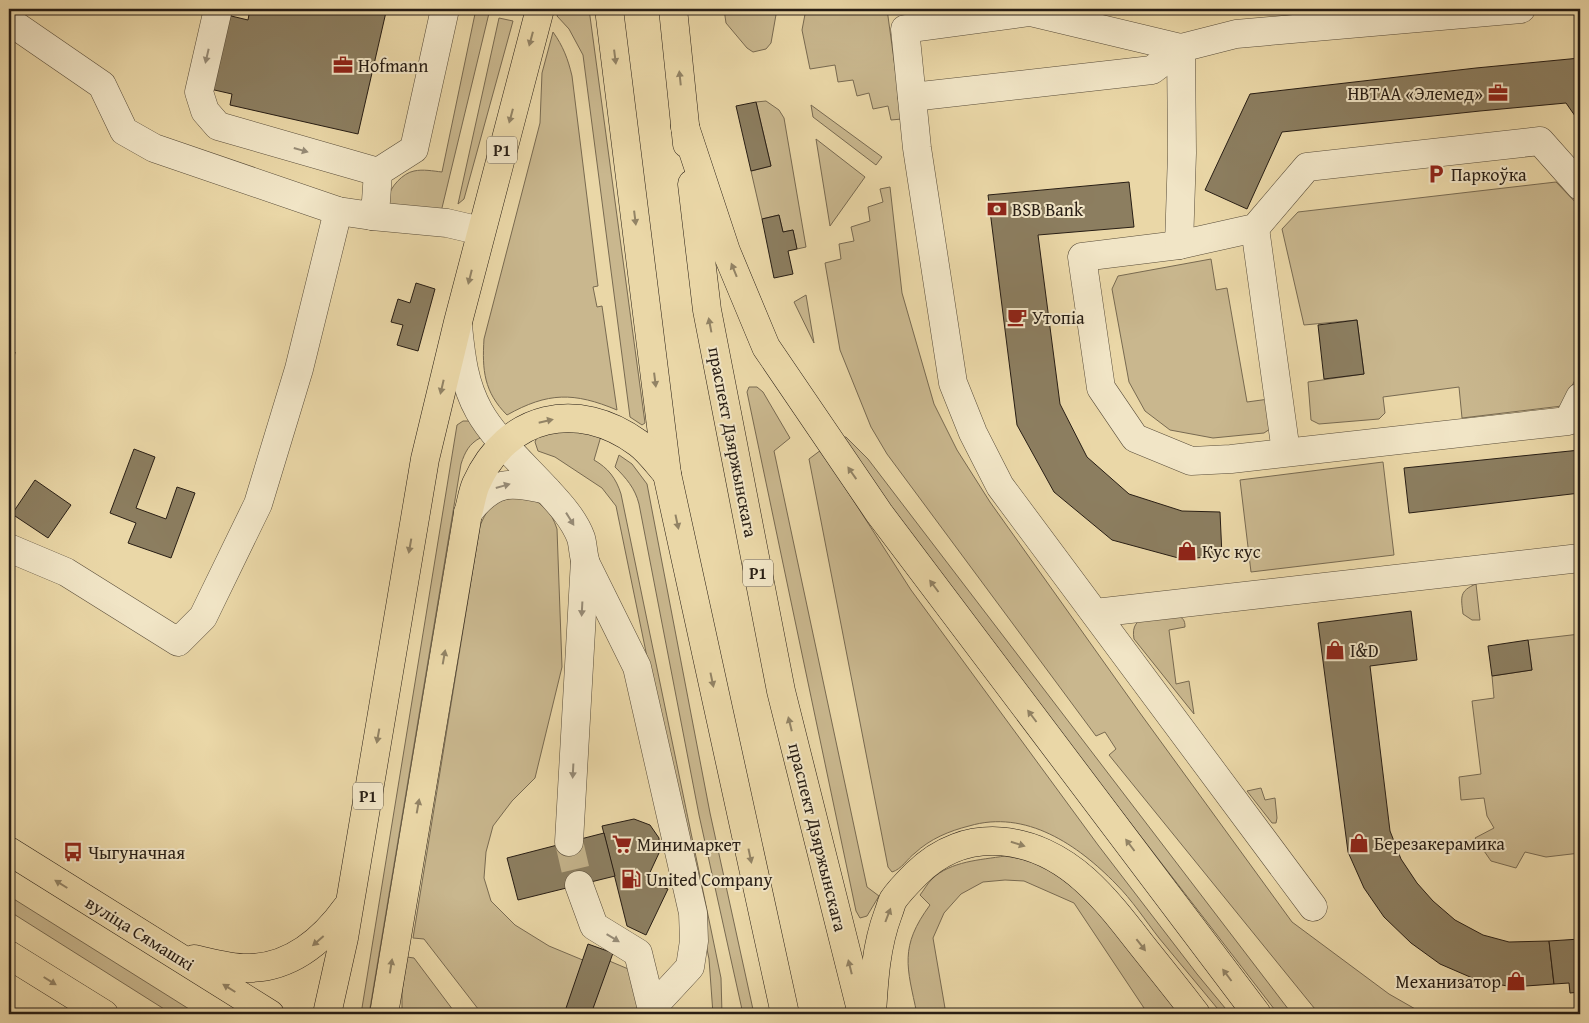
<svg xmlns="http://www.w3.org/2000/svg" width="1589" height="1023" viewBox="0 0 1589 1023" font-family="'Gentium Book Plus',serif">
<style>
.green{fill:#c9b78e;stroke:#786a51}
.building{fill:#8c7e60;stroke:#271d14}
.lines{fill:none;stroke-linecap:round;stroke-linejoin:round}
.minor-tunnel{stroke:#c3b28a;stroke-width:28;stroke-dasharray:28 14;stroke-linecap:butt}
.minor-casing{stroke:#584c39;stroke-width:29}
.major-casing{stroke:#271d14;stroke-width:29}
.minor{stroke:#f1e5c6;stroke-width:28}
.major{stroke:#ead7a7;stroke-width:28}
.oneway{fill:#928365}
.oneway2{fill:#968b76}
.labels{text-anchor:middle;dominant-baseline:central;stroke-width:4;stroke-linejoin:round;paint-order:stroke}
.shield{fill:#f1e5c6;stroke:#645949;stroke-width:1}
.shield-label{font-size:16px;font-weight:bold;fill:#271d14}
.poi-label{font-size:18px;fill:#271d14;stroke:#f1e5c6;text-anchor:start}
.street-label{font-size:18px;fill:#271d14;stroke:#f1e5c6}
</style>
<rect width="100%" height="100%" fill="#ead7a7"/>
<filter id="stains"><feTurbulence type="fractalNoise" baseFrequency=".004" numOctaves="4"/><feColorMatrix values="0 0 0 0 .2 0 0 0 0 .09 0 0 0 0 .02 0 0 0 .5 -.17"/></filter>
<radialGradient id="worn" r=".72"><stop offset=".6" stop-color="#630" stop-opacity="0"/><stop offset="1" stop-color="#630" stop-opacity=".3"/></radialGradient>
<g class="green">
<path d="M476 9H490L441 212 389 210C388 206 387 201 388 198 390 187 403 173 414 171 423 169 433 171 442 172Z"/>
<path d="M559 9H589L645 423 642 425 630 417 583 55 569 29 557 16Z"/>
<path d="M724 9H777L771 43 766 49 753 52 747 48 726 23Z"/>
<path d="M806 9H887L902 119 891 120 888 106 873 109 869 93 857 96 853 80 838 82 835 65 810 69 802 30Z"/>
<path d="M499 18 513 21 464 199 458 204Z"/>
<path d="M553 32C563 46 568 59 572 76L598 286 593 287 597 307 602 306 617 410C574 392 548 392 507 415 484 392 482 370 484 339L540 123 542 73Z"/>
<path d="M766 101 779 110 784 118 806 247 797 249 793 230 783 232 779 215 762 219 751 171 771 166 756 102Z"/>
<path d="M811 105 882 157 876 165 813 117Z"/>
<path d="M816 139 865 177 830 226Z"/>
<path d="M1556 182 1580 207V370L1562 406 1462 418 1459 387 1383 397 1385 413 1379 419 1319 424 1311 420 1308 382 1364 374 1357 320 1304 325 1282 229 1298 212Z"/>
<path d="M890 187 902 293 934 404 957 450 990 502 1140 713 1292 922 1389 994 1424 1014H1319L1109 755 1116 749 1105 732 1096 736 887 454 871 427 840 350 825 263 841 259 839 244 854 241 851 227 870 221 868 207 883 202 880 189Z"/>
<path d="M1211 259 1216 290 1227 288 1247 402 1269 399 1273 427 1264 433 1213 438 1170 430 1145 411 1129 382 1112 289 1118 276Z"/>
<path d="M806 295 814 343 794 302Z"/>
<path d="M749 387H757L763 392 790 438 774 451 867 887 879 896 867 916 860 918 856 911 747 392Z"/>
<path d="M463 421H469L481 431 480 438C469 444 465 452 461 464L369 1014H361L457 425Z"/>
<path d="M560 428 601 436 594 460C608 468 616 478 621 494L721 978 722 1014H713L709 959 616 506 602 488 555 457 538 451 535 442 538 435Z"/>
<path d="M846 437 868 459 1292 1014H1278L857 469 837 438Z"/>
<path d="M821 450 911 590 1098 845 1197 974 1230 1014H1222C1201 989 1180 963 1159 938 1145 920 1132 900 1116 884 1078 845 1026 809 969 826 949 831 930 839 915 853 907 859 902 869 892 872L888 867 809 459Z"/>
<path d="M619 455 632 464 647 484 710 813 754 1014H743L699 815 639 504C635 488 626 478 615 467Z"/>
<path d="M1383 462 1394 555 1251 572 1240 480Z"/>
<path d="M529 497C545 506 551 511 557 529L562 667 535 778 512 801 493 826 486 852 484 878 491 901 515 925 549 946 602 968 607 960 633 971 641 1014H482L424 939 413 938 480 526C491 498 502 499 529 497Z"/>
<path d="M1476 584 1480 620H1472L1463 614C1461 597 1459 591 1476 584Z"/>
<path d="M1177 615C1183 618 1185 620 1185 627L1169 630 1176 684 1189 681 1194 714 1134 639C1129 612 1158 617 1177 615Z"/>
<path d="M1580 634V853L1546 857 1525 852 1516 868 1491 861 1475 838 1494 828 1487 816 1484 798 1461 800 1459 777 1481 774 1472 701 1494 698 1492 676 1532 670 1528 640Z"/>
<path d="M1261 788 1265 800 1275 798 1277 818 1276 823H1272L1247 791Z"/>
<path d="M1005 856 1027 860 1052 871 1088 900 1184 1014H1148L1074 903 1024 881 1005 880 983 882 961 894 944 913 933 938 946 1014H917C907 967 899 947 930 905L920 895C924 890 927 884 932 879 951 861 980 860 1005 856Z"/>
<path d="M9 896 197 1014H172L9 911Z"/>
<path d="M407 957 414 958 456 1014H402V991Z"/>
</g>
<g class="building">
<path d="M250 9H374L386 12 358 134 230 105 232 94 210 89 227 15 248 20Z"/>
<path d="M1580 58V123L1566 103 1480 111 1282 132 1247 209 1205 190 1250 94 1476 68Z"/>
<path d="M756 102 771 166 751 171 736 106Z"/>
<path d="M1129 182 1134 227 1038 235 1060 404 1087 457 1129 494 1182 511 1220 512 1222 556 1182 559 1112 540 1054 492 1017 425 988 195Z"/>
<path d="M779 215 783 232 793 230 797 249 788 251 793 274 774 278 762 219Z"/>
<path d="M416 283 435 289 418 351 397 345 403 325 391 322 398 299 410 303Z"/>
<path d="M1357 320 1364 374 1324 379 1318 325Z"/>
<path d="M9 350 15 352 9 386Z"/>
<path d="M134 449 155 457 136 508 166 519 177 487 195 493 171 558 128 543 136 523 110 513Z"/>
<path d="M1580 450V493L1409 513 1404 468Z"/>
<path d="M35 480 71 505 48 538 12 514Z"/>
<path d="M1411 611 1417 660 1370 666 1390 831 1401 859 1417 883 1433 901 1455 920 1483 935 1509 942 1549 941 1554 984 1512 987 1477 980 1440 964 1411 943 1384 917 1364 888 1348 852 1318 623Z"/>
<path d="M1528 640 1532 670 1492 676 1488 646Z"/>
<path d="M634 819 650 825 659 838V853L646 881 668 889 646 935 627 926 602 826Z"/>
<path d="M604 833 615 876 518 900 507 858Z"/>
<path d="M1578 923H1580V992L1570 993 1569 983 1554 984 1549 941 1580 939Z"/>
<path d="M588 944 613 953 591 1014H564Z"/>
</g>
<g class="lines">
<path class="minor-tunnel" d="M569 842 579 885"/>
<defs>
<g id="minor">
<path d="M218 9 199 92 205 111 218 126 378 172"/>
<path d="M9 21 102 85 124 131 154 148 338 211 372 216 447 223 481 231"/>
<path d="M912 97 1152 70 1181 48 1236 34 1521 9"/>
<path d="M1580 186 1540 141 1307 167 1255 228 1179 245 1082 257 1101 388 1135 438 1191 461 1231 459 1568 421 1580 397"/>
<path d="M372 216 376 201 378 172 414 149 445 9"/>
<path d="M1255 228 1286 452"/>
<path d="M1179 245 1182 153 1181 48 1030 12 905 29 917 148 953 383 973 433 1000 486 1313 907"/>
<path d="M458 326C461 356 464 384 479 411 494 438 524 465 546 489 559 503 574 519 581 538 583 545 583 553 585 560L569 842"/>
<path d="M468 513C493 480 510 481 547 490"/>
<path d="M9 548 66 572 178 642 203 617 258 504 299 369 338 211"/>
<path d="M585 562 637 667 693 913 694 941 690 967 652 1008"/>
<path d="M1095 613 1580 558"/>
<path d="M579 885 594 926 638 953 653 1014"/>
</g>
<g id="major">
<path d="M609 9 667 474 785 1014"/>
<path d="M673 9 687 144"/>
<path d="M685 127 726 251 766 347 879 513 1257 1014"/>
<path d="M692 184 707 310 781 691 862 1014"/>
<path d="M9 851 270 1014"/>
<path d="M9 955 104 1014"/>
<path d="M194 959C212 963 232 969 250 968 293 967 324 939 347 907"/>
<path d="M327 1014 344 938 425 459 458 322 540 9"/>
<path d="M384 1014 468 513C471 504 472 493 476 484 507 414 578 399 638 443 649 451 658 464 667 474"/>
<path d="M872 1014C874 980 876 946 888 914 890 909 891 904 893 900 899 891 908 882 916 874 966 824 1035 835 1085 880 1106 899 1123 921 1140 943 1159 967 1178 990 1196 1014"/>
</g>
</defs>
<use href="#minor" class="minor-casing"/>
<use href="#major" class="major-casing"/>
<use href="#minor" class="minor"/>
<use href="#major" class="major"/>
</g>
<defs><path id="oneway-solid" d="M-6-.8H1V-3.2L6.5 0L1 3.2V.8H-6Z" transform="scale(1.25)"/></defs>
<g class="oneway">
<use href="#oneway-solid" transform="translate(531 39) rotate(105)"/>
<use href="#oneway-solid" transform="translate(615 57) rotate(83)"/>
<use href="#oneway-solid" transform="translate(680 78) rotate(-96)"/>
<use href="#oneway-solid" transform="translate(511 116) rotate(105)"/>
<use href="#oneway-solid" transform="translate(635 218) rotate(83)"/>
<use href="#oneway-solid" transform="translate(734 270) rotate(-112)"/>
<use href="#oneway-solid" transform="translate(470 277) rotate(104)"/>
<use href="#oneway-solid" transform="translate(710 325) rotate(-101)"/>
<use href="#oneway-solid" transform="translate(655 380) rotate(83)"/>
<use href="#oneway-solid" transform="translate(442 387) rotate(103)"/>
<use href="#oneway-solid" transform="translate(546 421) rotate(-13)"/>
<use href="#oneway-solid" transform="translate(852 473) rotate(-125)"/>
<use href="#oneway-solid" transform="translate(677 522) rotate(78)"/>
<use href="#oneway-solid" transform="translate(410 546) rotate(100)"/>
<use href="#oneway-solid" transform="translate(934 586) rotate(-127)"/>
<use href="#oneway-solid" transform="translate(444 657) rotate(-80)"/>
<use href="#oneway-solid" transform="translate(712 680) rotate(78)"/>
<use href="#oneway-solid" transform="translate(1032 716) rotate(-127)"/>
<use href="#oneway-solid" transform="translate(790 724) rotate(-104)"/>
<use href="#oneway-solid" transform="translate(378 736) rotate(100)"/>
<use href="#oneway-solid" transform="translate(418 806) rotate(-80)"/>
<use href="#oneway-solid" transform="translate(1018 844) rotate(17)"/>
<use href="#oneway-solid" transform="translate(1130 845) rotate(-127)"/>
<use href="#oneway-solid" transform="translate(750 856) rotate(78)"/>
<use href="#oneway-solid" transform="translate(61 884) rotate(-148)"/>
<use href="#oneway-solid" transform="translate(888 915) rotate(-69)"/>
<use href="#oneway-solid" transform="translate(318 941) rotate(139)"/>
<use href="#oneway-solid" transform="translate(1141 945) rotate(52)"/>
<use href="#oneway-solid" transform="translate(391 966) rotate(-81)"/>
<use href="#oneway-solid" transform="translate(850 967) rotate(-104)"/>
<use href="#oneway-solid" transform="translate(1227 975) rotate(-127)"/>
<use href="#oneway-solid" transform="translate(50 981) rotate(32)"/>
<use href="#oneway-solid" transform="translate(229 988) rotate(-148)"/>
</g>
<g class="oneway2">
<use href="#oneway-solid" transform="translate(207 56) rotate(103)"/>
<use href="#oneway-solid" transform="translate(301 150) rotate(16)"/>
<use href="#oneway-solid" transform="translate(503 486) rotate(-16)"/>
<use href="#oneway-solid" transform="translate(570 519) rotate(58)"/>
<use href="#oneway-solid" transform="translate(582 609) rotate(93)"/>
<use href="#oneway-solid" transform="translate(573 771) rotate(93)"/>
<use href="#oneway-solid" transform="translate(613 938) rotate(31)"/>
</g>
<defs>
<symbol id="office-bare" viewBox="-9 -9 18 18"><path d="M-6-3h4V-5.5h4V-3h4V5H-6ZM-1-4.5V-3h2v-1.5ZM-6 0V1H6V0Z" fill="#8f2418" stroke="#f1e5c6" stroke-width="2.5" paint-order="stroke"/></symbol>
<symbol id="parking-bare" viewBox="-9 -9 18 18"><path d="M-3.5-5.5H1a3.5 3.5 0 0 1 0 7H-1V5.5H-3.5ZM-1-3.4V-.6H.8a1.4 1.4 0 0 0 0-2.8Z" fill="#8f2418" stroke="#f1e5c6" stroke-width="2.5" paint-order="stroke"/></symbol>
<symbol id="bank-bare" viewBox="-9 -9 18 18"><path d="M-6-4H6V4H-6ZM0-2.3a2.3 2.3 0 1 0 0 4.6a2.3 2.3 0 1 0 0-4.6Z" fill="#8f2418" stroke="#f1e5c6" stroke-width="2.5" paint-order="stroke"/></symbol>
<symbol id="cafe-bare" viewBox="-9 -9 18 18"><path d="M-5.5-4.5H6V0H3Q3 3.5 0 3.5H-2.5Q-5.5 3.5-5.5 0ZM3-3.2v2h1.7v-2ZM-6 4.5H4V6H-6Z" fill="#8f2418" stroke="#f1e5c6" stroke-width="2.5" paint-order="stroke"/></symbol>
<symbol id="shop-bare" viewBox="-9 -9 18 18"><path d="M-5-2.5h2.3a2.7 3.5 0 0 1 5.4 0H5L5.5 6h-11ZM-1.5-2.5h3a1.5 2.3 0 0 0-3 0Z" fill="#8f2418" stroke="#f1e5c6" stroke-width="2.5" paint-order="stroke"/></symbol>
<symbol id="supermarket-bare" viewBox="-9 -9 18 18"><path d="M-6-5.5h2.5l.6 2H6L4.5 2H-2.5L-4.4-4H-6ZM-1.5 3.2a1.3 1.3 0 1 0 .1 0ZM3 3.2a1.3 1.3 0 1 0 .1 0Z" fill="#8f2418" stroke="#f1e5c6" stroke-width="2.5" paint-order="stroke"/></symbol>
<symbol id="bus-bare" viewBox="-9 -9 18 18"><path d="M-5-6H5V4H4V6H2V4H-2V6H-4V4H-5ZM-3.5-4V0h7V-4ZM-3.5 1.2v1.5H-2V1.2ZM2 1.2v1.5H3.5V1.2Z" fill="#8f2418" stroke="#f1e5c6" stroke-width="2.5" paint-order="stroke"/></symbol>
<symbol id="fuel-bare" viewBox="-9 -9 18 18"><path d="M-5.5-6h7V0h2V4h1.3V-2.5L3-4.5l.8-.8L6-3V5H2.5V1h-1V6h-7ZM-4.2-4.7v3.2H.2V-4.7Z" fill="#8f2418" stroke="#f1e5c6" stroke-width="2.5" paint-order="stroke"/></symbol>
</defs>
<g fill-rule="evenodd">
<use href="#office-bare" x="329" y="51" width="28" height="28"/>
<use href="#office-bare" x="1484" y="79" width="28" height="28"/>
<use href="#parking-bare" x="1422" y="160" width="28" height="28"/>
<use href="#bank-bare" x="983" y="195" width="28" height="28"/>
<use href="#cafe-bare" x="1003" y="303" width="28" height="28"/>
<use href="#shop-bare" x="1173" y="537" width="28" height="28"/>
<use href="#shop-bare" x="1321" y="636" width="28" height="28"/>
<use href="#shop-bare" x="1345" y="829" width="28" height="28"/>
<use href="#supermarket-bare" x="608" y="830" width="28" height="28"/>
<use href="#bus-bare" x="59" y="838" width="28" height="28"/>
<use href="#fuel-bare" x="617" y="865" width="28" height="28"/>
<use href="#shop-bare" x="1502" y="967" width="28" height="28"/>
</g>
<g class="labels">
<g class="shield">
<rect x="487" y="136.5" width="30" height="27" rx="4"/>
<rect x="743" y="559.5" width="30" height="27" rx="4"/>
<rect x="353" y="782.5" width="30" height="27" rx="4"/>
</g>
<g class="shield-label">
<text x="502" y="150">Р1</text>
<text x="758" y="573">Р1</text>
<text x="368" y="796">Р1</text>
</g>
<g class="poi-label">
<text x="358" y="65">Hofmann</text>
<text x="1483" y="93" text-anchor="end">НВТАА «Элемед»</text>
<text x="1451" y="174">Паркоўка</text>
<text x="1012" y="209">BSB Bank</text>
<text x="1032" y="317">Утопiа</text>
<text x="1202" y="551">Кус кус</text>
<text x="1350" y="650">I&amp;D</text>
<text x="1374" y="843">Березакерамика</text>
<text x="637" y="844">Минимаркет</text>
<text x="88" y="852">Чыгуначная</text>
<text x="646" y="879">United Company</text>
<text x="1501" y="981" text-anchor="end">Механизатор</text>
</g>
<g class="street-label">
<text transform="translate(733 442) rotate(79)">праспект Дзяржынскага</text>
<text transform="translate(818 837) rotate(76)">праспект Дзяржынскага</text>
<text transform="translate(140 933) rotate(32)">вуліца Сямашкі</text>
</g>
</g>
<rect width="1589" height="1023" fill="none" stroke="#ead7a7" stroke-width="30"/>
<rect x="10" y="10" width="1569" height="1003" fill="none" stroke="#271d14" stroke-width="2.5"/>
<rect x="15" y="15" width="1559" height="993" fill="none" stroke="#271d14"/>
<rect width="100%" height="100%" filter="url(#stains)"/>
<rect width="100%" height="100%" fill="url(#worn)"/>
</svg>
